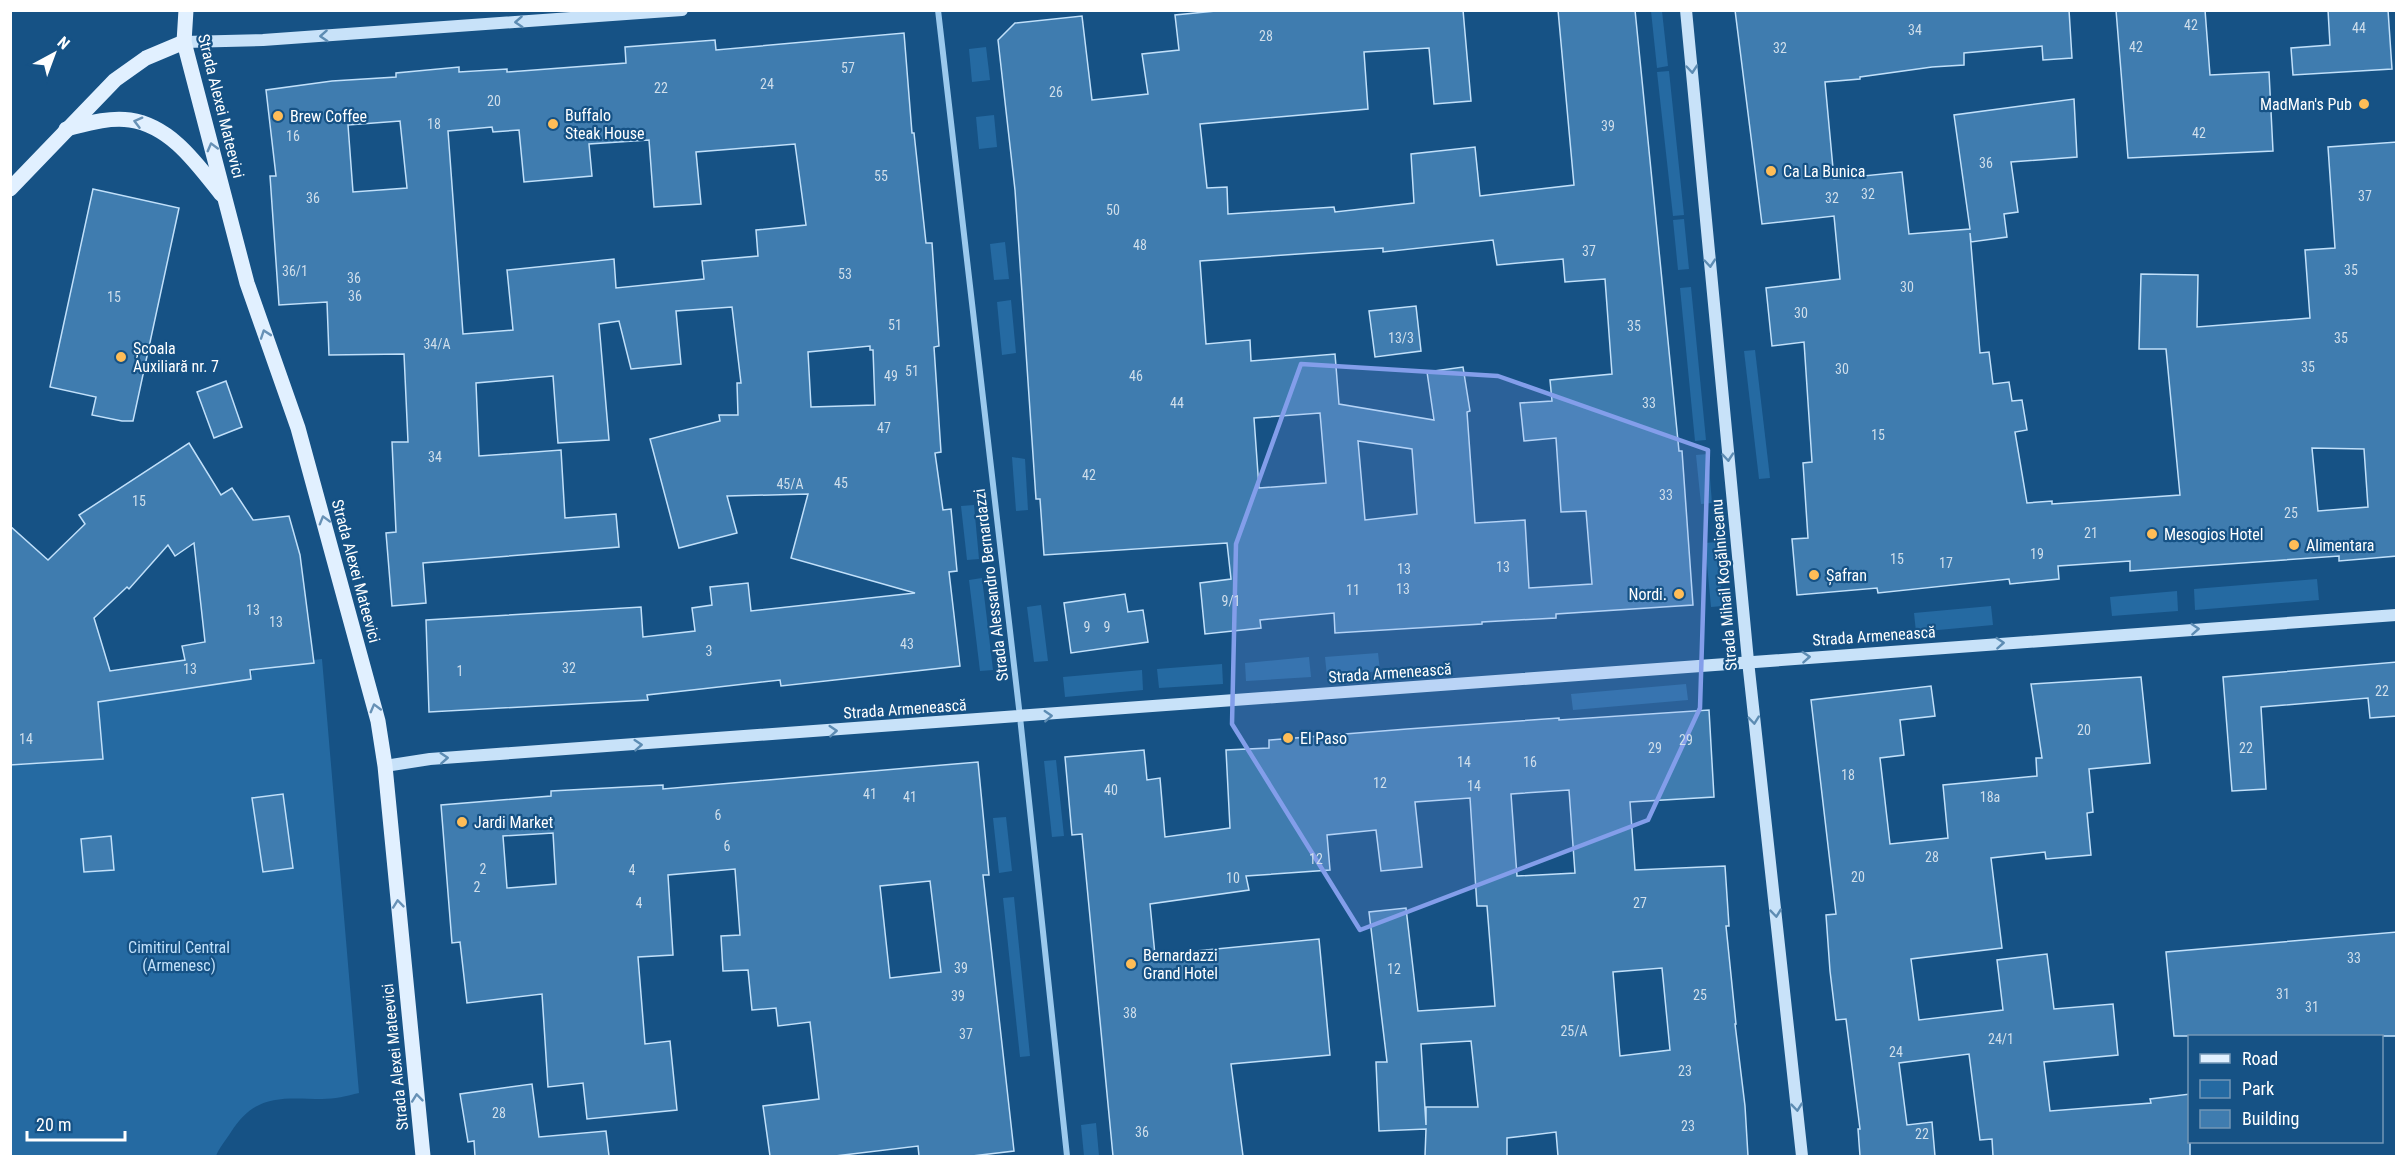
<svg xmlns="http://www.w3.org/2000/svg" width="2407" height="1167" viewBox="0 0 2407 1167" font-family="'Roboto Condensed',sans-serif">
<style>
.green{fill:#256aa2}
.building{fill:#3f7caf;stroke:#c1e0fa;stroke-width:1.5;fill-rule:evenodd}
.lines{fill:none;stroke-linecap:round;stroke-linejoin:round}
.street{stroke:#9bc9ed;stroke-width:6}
.secondary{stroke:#c8e2f9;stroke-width:12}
.primary{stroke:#e1f0ff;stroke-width:15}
.oneway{stroke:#5d8cb3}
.oneway2{stroke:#6791b6}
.marked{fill:#839eea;fill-opacity:0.2;stroke:#839eea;stroke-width:4.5;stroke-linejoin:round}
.poi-dot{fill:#ffbd57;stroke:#165285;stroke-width:2}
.labels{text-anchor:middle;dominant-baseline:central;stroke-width:4.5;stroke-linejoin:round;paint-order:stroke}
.number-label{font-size:14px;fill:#cfdeeb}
.poi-label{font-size:16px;fill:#fff;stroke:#165285;text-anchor:start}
.street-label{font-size:16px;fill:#fff;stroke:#165285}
.park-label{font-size:16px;fill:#c1e0fa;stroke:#165285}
</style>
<rect width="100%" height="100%" fill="#165285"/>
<g class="green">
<path d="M1651 11H1662L1668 66 1657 68Z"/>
<path d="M986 47 990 80 972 82 969 49Z"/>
<path d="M1669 71 1684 215 1673 216 1657 72Z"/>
<path d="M994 115 997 147 979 149 976 117Z"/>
<path d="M1684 219 1689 269 1678 270 1673 220Z"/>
<path d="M1005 242 1009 279 994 280 990 244Z"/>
<path d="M1691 287 1706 440 1695 441 1680 288Z"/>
<path d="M1011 300 1016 353 1002 355 997 302Z"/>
<path d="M1755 350 1770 478 1759 479 1744 351Z"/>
<path d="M1708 454 1712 503 1701 504 1696 455Z"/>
<path d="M1012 457 1025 459 1028 510 1016 511Z"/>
<path d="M974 505 979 559 967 560 961 506Z"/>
<path d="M1716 542 1723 606 1711 607 1705 543Z"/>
<path d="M982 578 993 670 980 671 969 580Z"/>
<path d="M2317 579 2319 600 2195 610 2194 589Z"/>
<path d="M2177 591 2178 611 2112 616 2110 597Z"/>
<path d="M1041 605 1048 661 1034 662 1027 607Z"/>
<path d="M1991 606 1993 625 1916 632 1914 613Z"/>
<path d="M1378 653 1380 671 1327 676 1325 657Z"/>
<path d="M1309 657 1311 677 1246 681 1245 663Z"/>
<path d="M322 659 359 1093C347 1096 334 1099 322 1099 281 1098 255 1094 231 1132 226 1140 219 1148 216 1156H11V765L44 763 87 703 252 675V667Z"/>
<path d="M1222 664 1223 684 1159 688 1157 669Z"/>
<path d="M1142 670 1143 690 1065 697 1063 677Z"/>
<path d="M1686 684 1688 700 1573 710 1571 694Z"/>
<path d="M1056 760 1064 836 1052 837 1044 761Z"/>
<path d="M1006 817 1012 871 999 873 993 818Z"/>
<path d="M1014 897 1030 1056 1020 1057 1003 898Z"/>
<path d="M1096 1123 1099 1156H1084L1081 1125Z"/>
</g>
<g class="building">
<path d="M1226 10H1463L1471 101 1434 104 1429 48 1364 52 1368 109 1200 124 1207 188 1227 187 1228 214 1334 207 1335 212 1414 203 1411 154 1475 147 1480 196 1574 185 1558 10H1635L1679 451H1682L1693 605 1556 614V618L1482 622V624L1335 633 1334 613 1260 620 1261 628 1205 634 1200 583 1231 579 1227 543 1044 555 1040 499H1036L1015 190 998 40 1015 23 1082 16 1092 100 1148 94 1142 54 1179 50 1175 15ZM1493 240 1497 265 1563 259 1565 282 1605 279 1612 374 1550 380 1552 401 1520 403 1524 441 1556 438 1561 512 1586 511 1592 584 1529 588 1525 520 1475 523 1467 412 1470 411 1463 367 1427 372 1434 420 1339 404 1335 354 1251 361 1250 340 1206 344 1200 261 1383 248V252ZM1320 413 1326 483 1259 488 1254 418ZM1358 441 1412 449 1417 514 1365 520Z"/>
<path d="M1735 10H2069L2072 58 2043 60 2042 46 1964 53V65L1932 67 1860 77V79L1825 82 1834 179 1902 172 1909 234 1970 229 1954 115 2074 99 2077 157 2011 162 2018 212 2004 214 2007 237 1971 242 1970 233 1980 353 1989 352 1993 384 2009 382 2012 401 2022 400 2027 430 2015 432 2027 503 2052 501V504L2180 495 2166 349H2139L2141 274 2198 275 2197 327 2310 318 2305 250 2335 248 2328 147 2397 142V556L2339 561V556L2130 571V561L2058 566 2059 579 2010 584 2009 579 1878 593 1877 588 1797 595 1792 539 1808 538 1803 463 1812 462 1804 342 1772 346 1766 288 1840 279 1834 216 1762 224ZM2312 448 2364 449 2368 507 2318 511Z"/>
<path d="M2116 10H2205L2210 75 2269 72 2273 151 2128 158Z"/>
<path d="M2328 10H2388L2392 69 2293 75 2291 48 2330 45Z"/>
<path d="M904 33 912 133H914L926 243H932L939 346 934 347 941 452 935 453 943 510 951 509 957 571 949 572 960 666 781 686 780 680 701 689 647 695 648 700 429 712 426 620 641 607 643 637 695 631 692 608 712 605 710 587 748 583 751 611 915 593 791 558 808 494 727 496 737 533 679 548 650 439 720 421 719 415H738L737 383H741L732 307 676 311 681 364 631 369 619 321 599 324 609 440 558 443 553 376 476 383 479 456 561 450 565 518 616 514 619 547 423 563 426 603 392 606 386 533 396 532 392 442H408L404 354 329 355 327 302 279 305 270 176H276L266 90 332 81 396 77V73L459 67V72L507 69V72L626 63 625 47 715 40 716 50ZM400 121 407 188 353 192 348 125ZM492 127 493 132 519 130 524 182 592 176 589 144 649 140 654 207 701 204 696 152 795 144 806 225 756 230 758 256 702 261 704 279 616 288 614 259 507 270 513 330 463 334 448 131ZM870 346V350H873L875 405 811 407 808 352Z"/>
<path d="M93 189 179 208 133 421H122L92 415 96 397 50 387Z"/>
<path d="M1416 306 1421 351 1375 357 1369 311Z"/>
<path d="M226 381 242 427 214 438 197 392Z"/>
<path d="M189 443 221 495 232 488 253 520 289 516 300 555 314 663 250 670 251 679 98 702 103 759 10 765V526L48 560 85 524 79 515ZM194 543 205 642 182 646 185 660 110 671 94 618 127 587 129 589 168 545 175 556Z"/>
<path d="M1125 594 1128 612 1143 610 1148 642 1071 653 1064 603Z"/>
<path d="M2397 662V716L2370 718 2368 698 2261 707 2266 789 2232 791 2223 677Z"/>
<path d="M2141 677 2150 763 2089 769 2093 812 2087 813 2091 855 2046 859 2045 852 1991 858 2002 948 1911 959 1919 1020 2003 1010 1997 960 2047 954 2054 1009 2113 1004 2118 1055 2044 1062 2050 1111 2151 1103 2150 1099 2190 1094V1156H1993L1992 1139 1980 1140 1969 1054 1899 1063 1907 1125 1932 1122 1935 1156H1860L1858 1129H1860L1846 1019 1836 1020 1830 971 1826 915 1836 914 1811 700 1931 686 1935 716 1900 720 1904 755 1880 758 1890 844 1948 838 1943 785 2037 776 2036 758H2042L2031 684Z"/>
<path d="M1709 710 1714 797 1630 802 1635 870 1725 866 1729 926H1726L1736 1024H1735L1745 1106 1748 1156H1558L1556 1132 1507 1138V1156H1425L1426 1129 1379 1131 1376 1062H1387L1369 912 1406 908 1418 1011 1495 1006 1487 906H1477L1470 798 1415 802 1422 867 1381 871 1376 830 1327 835 1330 870 1246 876 1249 890 1150 904 1155 955 1319 939 1330 1055 1231 1064 1243 1156H1113L1082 834 1072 835 1065 757 1144 750 1147 780 1160 778 1165 837 1230 828 1226 750 1269 748V740L1407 729 1559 718V720ZM1569 790 1575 873 1517 876 1511 794ZM1662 968 1670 1050 1620 1056 1613 972ZM1471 1041 1478 1107H1426V1125L1421 1044Z"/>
<path d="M978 762 989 875H983L1014 1151 972 1156H919L918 1146 835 1156H770L763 1106 819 1099 810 1022 778 1026 776 1008 752 1010 748 970 723 971 721 936 740 935 735 869 668 875 673 955 638 957 645 1044 670 1041 677 1110 587 1119 583 1083 548 1087 542 994 467 1003 460 942 452 943 441 805 551 796V791L663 785V789ZM553 833 556 884 507 888 503 836ZM930 881 941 972 890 978 880 886Z"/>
<path d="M283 794 293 868 263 872 252 798Z"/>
<path d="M111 836 114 870 84 872 81 839Z"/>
<path d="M2397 932V1036H2174L2166 952Z"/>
<path d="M532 1084 539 1137 606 1131 609 1156H475L474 1141 468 1142 460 1094Z"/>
</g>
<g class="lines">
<path class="street" d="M938 10 1020 717 1067 1156"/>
<g class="secondary">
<path d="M1686 10 1748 661 1802 1156"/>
<path d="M184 42 263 40 682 10"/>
<path d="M385 766 430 759 2396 615"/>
</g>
<g class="primary">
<path d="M186 10 184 42 247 283 298 428 378 721 385 766 423 1156"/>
<path d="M66 129C86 124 108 117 130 120 171 126 197 164 221 194"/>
<path d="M10 189 115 80 146 58 184 42"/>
</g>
</g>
<defs><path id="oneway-chevron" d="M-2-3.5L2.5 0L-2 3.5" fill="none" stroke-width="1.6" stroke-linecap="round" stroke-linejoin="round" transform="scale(1.5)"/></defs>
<g class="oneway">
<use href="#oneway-chevron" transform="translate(519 22) rotate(176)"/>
<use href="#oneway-chevron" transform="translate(324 36) rotate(176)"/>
<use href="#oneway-chevron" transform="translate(1692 69) rotate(85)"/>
<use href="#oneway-chevron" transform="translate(1710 263) rotate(85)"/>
<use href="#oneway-chevron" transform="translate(1728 457) rotate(85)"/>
<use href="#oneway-chevron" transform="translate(2195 629) rotate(-4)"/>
<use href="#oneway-chevron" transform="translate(2000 643) rotate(-4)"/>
<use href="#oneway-chevron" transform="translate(1806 657) rotate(-4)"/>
<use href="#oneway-chevron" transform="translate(1048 716) rotate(-3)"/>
<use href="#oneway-chevron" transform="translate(1754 720) rotate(84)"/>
<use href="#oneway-chevron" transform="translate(833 731) rotate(-4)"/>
<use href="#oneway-chevron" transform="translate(638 745) rotate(-4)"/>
<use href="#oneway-chevron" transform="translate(444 758) rotate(-4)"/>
<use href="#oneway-chevron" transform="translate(1776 913) rotate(84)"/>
<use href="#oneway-chevron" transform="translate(1797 1107) rotate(84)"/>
</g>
<g class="oneway2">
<use href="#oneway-chevron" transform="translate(138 122) rotate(-165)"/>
<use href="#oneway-chevron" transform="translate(212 147) rotate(-105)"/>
<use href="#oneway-chevron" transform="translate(265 334) rotate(-109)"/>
<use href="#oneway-chevron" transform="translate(324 520) rotate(-106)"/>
<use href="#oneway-chevron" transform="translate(375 708) rotate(-105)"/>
<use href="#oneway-chevron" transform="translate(398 904) rotate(-96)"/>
<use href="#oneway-chevron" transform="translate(417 1098) rotate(-96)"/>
</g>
<path class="marked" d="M1301 364 1498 376 1708 450 1700 708 1648 820 1360 930 1232 724 1236 544Z"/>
<g class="poi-dot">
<circle cx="2364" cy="104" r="6"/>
<circle cx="278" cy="116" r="6"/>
<circle cx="553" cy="124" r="6"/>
<circle cx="1771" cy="171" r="6"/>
<circle cx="121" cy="357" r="6"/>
<circle cx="2152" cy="534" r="6"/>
<circle cx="2294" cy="545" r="6"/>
<circle cx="1814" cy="575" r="6"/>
<circle cx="1679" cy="594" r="6"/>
<circle cx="1288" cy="738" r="6"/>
<circle cx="462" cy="822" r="6"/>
<circle cx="1131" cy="964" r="6"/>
</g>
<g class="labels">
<g class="number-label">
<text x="2191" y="25">42</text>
<text x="2359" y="28">44</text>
<text x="1915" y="30">34</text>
<text x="1266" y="36">28</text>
<text x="2136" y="47">42</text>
<text x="1780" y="48">32</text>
<text x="848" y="68">57</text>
<text x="767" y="84">24</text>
<text x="661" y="88">22</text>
<text x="1056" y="92">26</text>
<text x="494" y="101">20</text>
<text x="434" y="124">18</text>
<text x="1608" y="126">39</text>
<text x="2199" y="133">42</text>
<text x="293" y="136">16</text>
<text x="1986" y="163">36</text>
<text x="881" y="176">55</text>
<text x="1868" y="194">32</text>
<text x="2365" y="196">37</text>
<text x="313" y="198">36</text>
<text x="1832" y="198">32</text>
<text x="1113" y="210">50</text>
<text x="1140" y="245">48</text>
<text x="1589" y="251">37</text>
<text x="2351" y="270">35</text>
<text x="295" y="271">36/1</text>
<text x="845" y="274">53</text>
<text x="354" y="278">36</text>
<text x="1907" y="287">30</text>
<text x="355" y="296">36</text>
<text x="114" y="297">15</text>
<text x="1801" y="313">30</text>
<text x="895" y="325">51</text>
<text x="1634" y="326">35</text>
<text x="1401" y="338">13/3</text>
<text x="2341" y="338">35</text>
<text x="437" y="344">34/A</text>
<text x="2308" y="367">35</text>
<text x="1842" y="369">30</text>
<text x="912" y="371">51</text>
<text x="891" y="376">49</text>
<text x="1136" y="376">46</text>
<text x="1177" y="403">44</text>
<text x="1649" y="403">33</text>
<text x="884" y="428">47</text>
<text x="1878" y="435">15</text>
<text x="435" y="457">34</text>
<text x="1089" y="475">42</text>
<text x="841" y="483">45</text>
<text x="790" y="484">45/A</text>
<text x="1666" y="495">33</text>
<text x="139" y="501">15</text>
<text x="2291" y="513">25</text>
<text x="2091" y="533">21</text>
<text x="2037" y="554">19</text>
<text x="1897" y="559">15</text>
<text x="1946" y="563">17</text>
<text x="1503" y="567">13</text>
<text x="1404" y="569">13</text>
<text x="1403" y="589">13</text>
<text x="1353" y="590">11</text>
<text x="1231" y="601">9/1</text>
<text x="253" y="610">13</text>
<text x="276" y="622">13</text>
<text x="1087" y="627">9</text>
<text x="1107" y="627">9</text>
<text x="907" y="644">43</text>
<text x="709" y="651">3</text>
<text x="569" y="668">32</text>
<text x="190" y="669">13</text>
<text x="460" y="671">1</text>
<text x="2382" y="691">22</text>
<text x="2084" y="730">20</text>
<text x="26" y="739">14</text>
<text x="1686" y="740">29</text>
<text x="1655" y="748">29</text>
<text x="2246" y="748">22</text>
<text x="1464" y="762">14</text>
<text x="1530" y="762">16</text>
<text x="1848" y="775">18</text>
<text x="1380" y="783">12</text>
<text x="1474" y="786">14</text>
<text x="1111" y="790">40</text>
<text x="870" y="794">41</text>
<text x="910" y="797">41</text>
<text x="1990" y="797">18a</text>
<text x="718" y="815">6</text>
<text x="727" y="846">6</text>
<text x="1932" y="857">28</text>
<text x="1316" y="859">12</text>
<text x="483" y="869">2</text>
<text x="632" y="870">4</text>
<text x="1858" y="877">20</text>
<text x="1233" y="878">10</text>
<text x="477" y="887">2</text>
<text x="639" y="903">4</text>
<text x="1640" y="903">27</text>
<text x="2354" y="958">33</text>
<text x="961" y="968">39</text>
<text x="1394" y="969">12</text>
<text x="2283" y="994">31</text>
<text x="1700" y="995">25</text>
<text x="958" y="996">39</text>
<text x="2312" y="1007">31</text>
<text x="1130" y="1013">38</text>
<text x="1574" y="1031">25/A</text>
<text x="966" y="1034">37</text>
<text x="2001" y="1039">24/1</text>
<text x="1896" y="1052">24</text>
<text x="1685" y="1071">23</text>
<text x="499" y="1113">28</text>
<text x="1688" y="1126">23</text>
<text x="1142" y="1132">36</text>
<text x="1922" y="1134">22</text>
</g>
<g class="poi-label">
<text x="2352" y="104" text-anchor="end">MadMan's Pub</text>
<text x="565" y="115">Buffalo<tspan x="565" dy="18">Steak House</tspan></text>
<text x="290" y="116">Brew Coffee</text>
<text x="1783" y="171">Ca La Bunica</text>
<text x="133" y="348">Școala<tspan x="133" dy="18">Auxiliară nr. 7</tspan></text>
<text x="2164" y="534">Mesogios Hotel</text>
<text x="2306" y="545">Alimentara</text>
<text x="1826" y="575">Șafran</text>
<text x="1667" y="594" text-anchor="end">Nordi.</text>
<text x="1300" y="738">El Paso</text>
<text x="474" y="822">Jardi Market</text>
<text x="1143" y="955">Bernardazzi<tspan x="1143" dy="18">Grand Hotel</tspan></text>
</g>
<g class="street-label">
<text transform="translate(221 106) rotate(76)">Strada Alexei Mateevici</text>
<text transform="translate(356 571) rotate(75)">Strada Alexei Mateevici</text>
<text transform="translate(991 585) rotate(-97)">Strada Alessandro Bernardazzi</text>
<text transform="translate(1724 585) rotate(-95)">Strada Mihail Kogălniceanu</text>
<text transform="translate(1874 636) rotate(-4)">Strada Armenească</text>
<text transform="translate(1390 673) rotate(-4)">Strada Armenească</text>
<text transform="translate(905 709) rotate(-4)">Strada Armenească</text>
<text transform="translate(395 1057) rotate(-96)">Strada Alexei Mateevici</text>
</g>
<g class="park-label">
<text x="179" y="947">Cimitirul Central<tspan x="179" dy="18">(Armenesc)</tspan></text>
</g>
</g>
<rect width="2407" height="1167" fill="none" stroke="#ffffff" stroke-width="24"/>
<rect x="2188" y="1035" width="195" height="108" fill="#165285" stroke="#7397b6" stroke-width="1.5"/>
<rect x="2200" y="1054" width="30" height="9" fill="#e1f0ff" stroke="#7397b6" stroke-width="1.5"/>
<text x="2242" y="1065" font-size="18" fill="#ffffff">Road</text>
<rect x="2200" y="1080" width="30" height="18" fill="#256aa2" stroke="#7397b6" stroke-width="1.5"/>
<text x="2242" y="1095" font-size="18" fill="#ffffff">Park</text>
<rect x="2200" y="1110" width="30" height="18" fill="#3f7caf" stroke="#7397b6" stroke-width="1.5"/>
<text x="2242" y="1125" font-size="18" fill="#ffffff">Building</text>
<g transform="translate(54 54) rotate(41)" stroke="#165285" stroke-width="4.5" paint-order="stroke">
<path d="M0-4.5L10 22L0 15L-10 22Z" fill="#ffffff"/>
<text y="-9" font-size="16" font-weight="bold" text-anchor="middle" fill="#ffffff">N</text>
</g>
<path d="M27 1131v9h98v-9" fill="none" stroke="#ffffff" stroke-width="3"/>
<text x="36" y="1131" font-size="18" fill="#ffffff" stroke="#165285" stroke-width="4.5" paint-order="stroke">20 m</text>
</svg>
